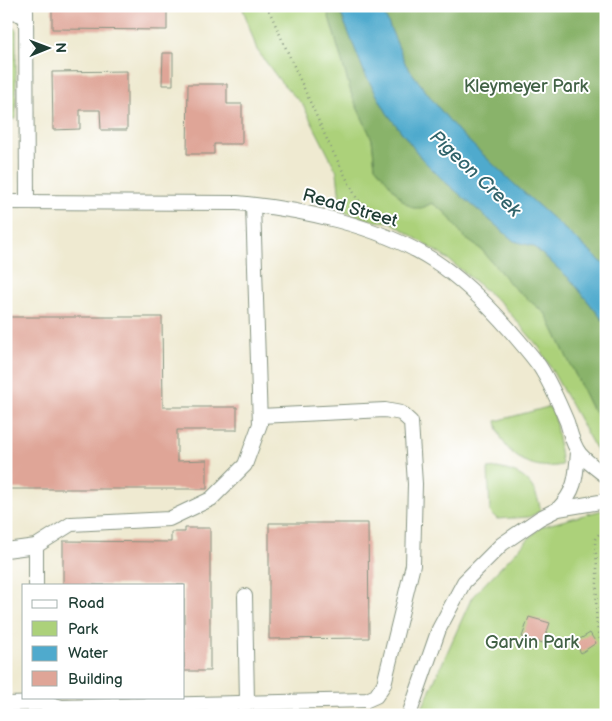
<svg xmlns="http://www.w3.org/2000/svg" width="612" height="721" viewBox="0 0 612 721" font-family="'Balsamiq Sans',sans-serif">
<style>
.green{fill:#acd17a;stroke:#668757}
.forest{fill:#89b36a;stroke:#54784f}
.water{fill:#4faacd;stroke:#377480}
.building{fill:#dfa597}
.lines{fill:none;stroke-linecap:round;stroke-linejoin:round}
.minor-casing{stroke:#879482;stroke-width:16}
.path{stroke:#879482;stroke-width:2.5;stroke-dasharray:1 4;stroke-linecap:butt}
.minor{stroke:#fff;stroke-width:14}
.labels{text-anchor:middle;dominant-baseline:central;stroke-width:4;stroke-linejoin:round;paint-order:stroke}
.park-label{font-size:18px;fill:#426246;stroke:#fff}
.street-label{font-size:18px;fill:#1f3d34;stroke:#fff}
.water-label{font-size:19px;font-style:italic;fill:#30636a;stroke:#fff}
</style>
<rect width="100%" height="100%" fill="#fff"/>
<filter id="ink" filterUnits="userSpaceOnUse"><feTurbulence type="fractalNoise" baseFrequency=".02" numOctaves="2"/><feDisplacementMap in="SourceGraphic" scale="10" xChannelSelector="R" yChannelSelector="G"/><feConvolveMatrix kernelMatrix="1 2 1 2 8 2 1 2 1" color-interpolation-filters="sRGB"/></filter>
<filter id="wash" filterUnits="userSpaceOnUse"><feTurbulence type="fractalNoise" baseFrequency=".0096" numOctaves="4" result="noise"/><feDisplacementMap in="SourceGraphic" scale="20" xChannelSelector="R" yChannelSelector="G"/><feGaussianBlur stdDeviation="1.12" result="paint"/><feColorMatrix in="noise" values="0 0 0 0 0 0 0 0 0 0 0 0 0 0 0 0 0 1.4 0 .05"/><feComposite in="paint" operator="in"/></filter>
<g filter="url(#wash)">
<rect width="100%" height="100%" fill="#efead1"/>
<g class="green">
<path d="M242 6H326L352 96 372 139 375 166 422 208 432 203 445 212 465 238 482 250 513 287 546 314 591 407 606 427V462L600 457 539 347 502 304 449 260 391 222 375 221 344 212 340 200 337 172 303 105 280 81 257 50Z"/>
<path d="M6 20 16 30V119H6Z"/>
<path d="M548 407 554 411 562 465C530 472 501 454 496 421Z"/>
<path d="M497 468C526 473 535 484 541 511L529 517 497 519 490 512 488 469Z"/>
<path d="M606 509V715H419L472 597 540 527Z"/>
</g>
<g class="forest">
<path d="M326 6H338L365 74 387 113 422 159 443 180 514 241 533 246 571 280 606 324V427L591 407 546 314 513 287 482 250 465 238 445 212 432 203 422 208H413L403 201 375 166 372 139 352 96Z"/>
<path d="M381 6H606V266L513 183 459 132 437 106 406 65Z"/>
</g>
<path class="water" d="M338 6H381L406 65 437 106 459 132 513 183 606 266V324L571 280 533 246 514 241 443 180 422 159 387 113 365 74Z"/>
<g id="blocks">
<g class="building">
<path d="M52 6H167V30L52 29Z"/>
<path d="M163 53H173V85H162Z"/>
<path d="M127 71V130H101L100 110H80V129L53 130 52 72Z"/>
<path d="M188 84H227V104H242V144H214V154H187Z"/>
<path d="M6 317H162L163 407H237V430H177V461L207 460V489H6Z"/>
<path d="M269 523H368L369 638 269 639Z"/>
<path d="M185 528H210V671H184V585H63V541L171 542V532H185Z"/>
<path d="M529 617 550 623 543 643 522 637Z"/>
<path d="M590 633 596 643 581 653 575 642Z"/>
</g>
</g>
</g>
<g filter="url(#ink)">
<use href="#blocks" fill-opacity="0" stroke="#879482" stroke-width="1"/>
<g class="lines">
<defs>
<g id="minor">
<path d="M26 6 27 202"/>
<path d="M8 10 26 17"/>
<path d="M6 202 237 203C301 209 378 225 433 260 462 279 486 303 509 329 519 341 531 354 540 367 551 384 559 403 567 422 570 432 573 446 580 454 587 462 597 469 606 476"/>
<path d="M558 509C576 490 576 477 578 452"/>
<path d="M36 546V585"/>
<path d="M6 550 36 546 71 524 169 519 211 499 245 465 260 424 253 205"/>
<path d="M245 596 247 702"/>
<path d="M40 697 47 703 62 707 367 700 376 696 384 684 413 565 415 484 411 422 401 413 385 410 260 416"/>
<path d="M6 704 47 703"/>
<path d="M409 715 439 629 464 582 502 544 540 518 558 509 606 501"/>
</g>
</defs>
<use href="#minor" class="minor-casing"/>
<g class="path">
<path d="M267 6 329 144 357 199 383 220"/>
<path d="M606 528 603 529 595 539C595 549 597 560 597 570 598 595 591 630 606 652"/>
</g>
<use href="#minor" class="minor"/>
</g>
</g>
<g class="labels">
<g class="park-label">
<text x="526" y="86">Kleymeyer Park</text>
<text x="532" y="642">Garvin Park</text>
</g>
<g class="street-label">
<text transform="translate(350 208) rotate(16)">Read Street</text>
</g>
<g class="water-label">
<text transform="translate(475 174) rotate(43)">Pigeon Creek</text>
</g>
</g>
<rect width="612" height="721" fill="none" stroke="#fff" stroke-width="25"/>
<rect x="22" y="584" width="162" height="115" fill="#ffffff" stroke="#a5b1ae"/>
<rect x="32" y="600" width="25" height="8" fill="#ffffff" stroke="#a5b1ae"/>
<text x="68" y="608" font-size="15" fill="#1f3d34">Road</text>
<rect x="32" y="621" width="25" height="15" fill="#acd17a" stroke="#a5b1ae"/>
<text x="68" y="634" font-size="15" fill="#1f3d34">Park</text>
<rect x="32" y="646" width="25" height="15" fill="#4faacd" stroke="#a5b1ae"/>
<text x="68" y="658" font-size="15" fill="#1f3d34">Water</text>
<rect x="32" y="671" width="25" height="15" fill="#dfa597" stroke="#a5b1ae"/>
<text x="68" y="684" font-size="15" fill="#1f3d34">Building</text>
<g transform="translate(48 48) rotate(89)" stroke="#ffffff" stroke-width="4" paint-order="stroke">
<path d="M0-4L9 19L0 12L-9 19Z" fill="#1f3d34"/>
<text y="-8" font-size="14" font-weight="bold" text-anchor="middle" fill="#1f3d34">N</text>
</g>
</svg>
